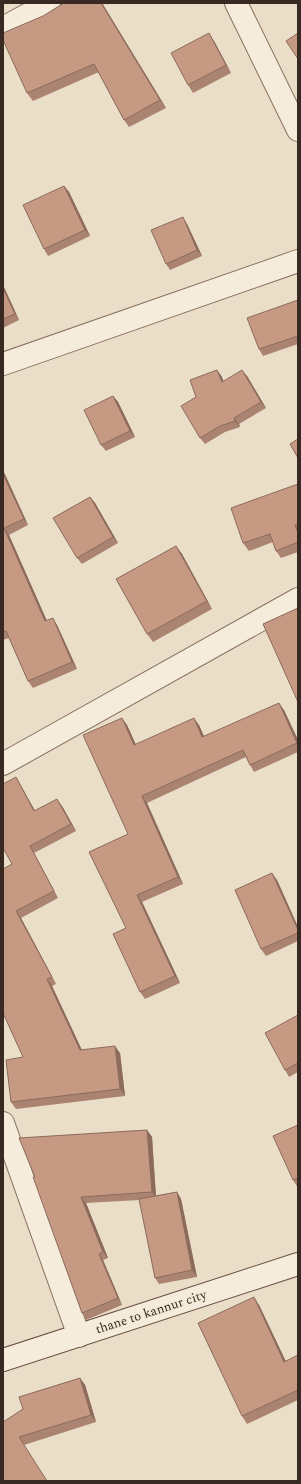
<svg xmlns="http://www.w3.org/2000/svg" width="301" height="1484" viewBox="0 0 301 1484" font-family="Spectral,serif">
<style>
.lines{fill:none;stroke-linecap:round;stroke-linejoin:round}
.street-casing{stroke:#86715f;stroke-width:24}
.secondary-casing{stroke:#685242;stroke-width:24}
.street{stroke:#f6ecdc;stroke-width:22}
.secondary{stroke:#f6ecdc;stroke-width:22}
.wall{fill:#aa8471}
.shaded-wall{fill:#8b6b5c}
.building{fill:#c69983;stroke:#8b6b5c}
.labels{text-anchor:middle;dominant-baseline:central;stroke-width:3;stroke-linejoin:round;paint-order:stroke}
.street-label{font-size:13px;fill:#382a22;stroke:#f3e9d8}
</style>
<rect width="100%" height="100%" fill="#ebdec9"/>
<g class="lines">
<defs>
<g id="street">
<path d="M236 3 298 130"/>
<path d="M3 28 49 3"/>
<path d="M3 364 298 261"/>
<path d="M3 764 298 599"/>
<path d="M3 1123 79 1336"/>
</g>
<path id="secondary" d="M3 1360 298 1264"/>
</defs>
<use href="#street" class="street-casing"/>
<use href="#secondary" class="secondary-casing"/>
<use href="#street" class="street"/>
<use href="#secondary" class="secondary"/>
</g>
<g class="wall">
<path d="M102 3 166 108 129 127 124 120 99 72 33 101 27 93Z"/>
<path d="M214 41 231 73 193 93 188 85Z"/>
<path d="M64 186 69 192 90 236 48 256 44 249Z"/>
<path d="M187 224 202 256 170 270 166 264Z"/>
<path d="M3 285 19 320 3 328Z"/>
<path d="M298 300V344L263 356 259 349Z"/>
<path d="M217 370 222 377 223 381 247 376 266 408 239 424 240 427 225 432 205 444 200 438 196 397Z"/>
<path d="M113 396 118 402 135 437 106 451 101 445Z"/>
<path d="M3 471 28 525 9 535 47 621 57 625 77 669 33 688 28 681 9 638 3 640Z"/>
<path d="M298 484V552L281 558 276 551 273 542 249 551 243 543Z"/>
<path d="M90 497 95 503 118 543 82 564 77 558Z"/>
<path d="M176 546 182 554 212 609 153 642 147 634Z"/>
<path d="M284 710 298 740V752L254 772 250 765 246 757 147 803 183 884 142 902 180 983 145 999 140 992 126 928 128 834 127 725 136 745 199 725 204 736Z"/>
<path d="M16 777 20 784 35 811 62 806 76 831 34 853 58 898 21 918 56 984 52 986 82 1050 120 1053 125 1096 16 1109 11 1102 23 1057 12 864Z"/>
<path d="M277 880 298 927V941L266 956 261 949Z"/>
<path d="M298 1015V1072L289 1077 285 1070Z"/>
<path d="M298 1125V1188L293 1180Z"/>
<path d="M147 1130 152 1137 156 1196 177 1192 181 1199 197 1277 159 1284 155 1278 140 1200 86 1203 108 1258 103 1260 122 1305 86 1320 82 1313 35 1177Z"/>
<path d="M259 1305 286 1362 298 1355V1400L247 1424 242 1416Z"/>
<path d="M80 1378 85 1385 96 1422 24 1445 3 1422Z"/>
</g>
<g class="shaded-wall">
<path d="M101 3H102L166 108 160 100Z"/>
<path d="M209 33 214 41 231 73 226 65Z"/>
<path d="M64 186 69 192 90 236 85 230Z"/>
<path d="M183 217 187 224 202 256 197 250Z"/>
<path d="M3 285 19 320 15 314 3 288Z"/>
<path d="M217 370 222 377 226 389 222 382Z"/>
<path d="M242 370 247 376 266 408 261 402Z"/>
<path d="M113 396 118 402 135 437 130 431Z"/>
<path d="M234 418 239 424 240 427 235 421Z"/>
<path d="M3 471 4 472 28 525 24 519 3 474Z"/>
<path d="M90 497 95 503 118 543 113 537Z"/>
<path d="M4 528 9 535 50 628 45 621Z"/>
<path d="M176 546 182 554 212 609 207 601Z"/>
<path d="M53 618 57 625 77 669 72 662Z"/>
<path d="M279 703 284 710 298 740V744Z"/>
<path d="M122 718 127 725 139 752 134 745Z"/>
<path d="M194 718 199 725 207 744 202 737Z"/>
<path d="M16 777 20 784 39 818 34 811Z"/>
<path d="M142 796 147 803 183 884 178 877Z"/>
<path d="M57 799 62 806 76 831 71 824Z"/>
<path d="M30 846 34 853 58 898 54 891Z"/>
<path d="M272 873 277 880 298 927V930Z"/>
<path d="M137 895 142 902 180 983 175 976Z"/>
<path d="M16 911 21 918 56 984 52 977Z"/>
<path d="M47 979 52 986 85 1057 80 1050Z"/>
<path d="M115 1046 120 1053 125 1096 120 1089Z"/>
<path d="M147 1130 152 1137 156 1199 152 1192Z"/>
<path d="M177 1192 181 1199 197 1277 192 1270Z"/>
<path d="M81 1197 86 1203 108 1258 103 1252Z"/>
<path d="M99 1254 103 1260 122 1305 118 1298Z"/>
<path d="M254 1297 259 1305 290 1370 284 1362Z"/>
<path d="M80 1378 85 1385 96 1422 91 1415Z"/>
</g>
<g class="building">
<path d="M64 3H101L160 100 124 120 94 64 27 93 3 40V33L43 16Z"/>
<path d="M209 33 226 65 188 85 171 53Z"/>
<path d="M298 33V59L286 41Z"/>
<path d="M64 186 85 230 44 249 23 205Z"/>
<path d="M183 217 197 250 166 264 151 230Z"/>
<path d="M3 288 15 314 3 319Z"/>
<path d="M298 300V336L259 349 247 318Z"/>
<path d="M217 370 222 382 242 370 261 402 234 418 235 421 220 426 200 438 181 406 196 397 190 380Z"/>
<path d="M113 396 130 431 101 445 84 410Z"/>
<path d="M298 439V458L290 444Z"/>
<path d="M3 474 24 519 4 528 45 621 53 618 72 662 28 681 6 631 3 632Z"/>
<path d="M298 484V524L295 525 298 533V542L276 551 270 534 243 543 231 508Z"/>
<path d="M90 497 113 537 77 558 53 518Z"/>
<path d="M176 546 207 601 147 634 116 579Z"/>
<path d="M298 608V702L263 624Z"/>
<path d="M279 703 297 743 250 765 243 750 142 796 178 877 137 895 175 976 140 992 113 934 126 928 89 852 128 834 83 735 122 718 134 745 194 718 202 737Z"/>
<path d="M16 777 34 811 57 799 71 824 30 846 54 891 16 911 52 977 47 979 80 1050 115 1046 120 1089 11 1102 6 1060 23 1057 3 1013V869L12 864 3 848V784Z"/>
<path d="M272 873 298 930V933L261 949 235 890Z"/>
<path d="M298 1015V1063L285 1070 265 1033Z"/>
<path d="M298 1125V1178L293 1180 273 1136Z"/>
<path d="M147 1130 152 1192 81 1197 103 1252 99 1254 118 1298 82 1313 33 1177H35L19 1138Z"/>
<path d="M177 1192 192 1270 155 1278 139 1199Z"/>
<path d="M254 1297 284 1362 298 1355V1390L242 1416 198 1323Z"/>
<path d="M80 1378 91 1415 19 1437 47 1481H3V1422L23 1409 19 1397Z"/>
</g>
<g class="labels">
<g class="street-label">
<text transform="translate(151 1312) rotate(-18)">thane to kannur city</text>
</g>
</g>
<rect width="301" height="1484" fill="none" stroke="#382a22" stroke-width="8"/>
</svg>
